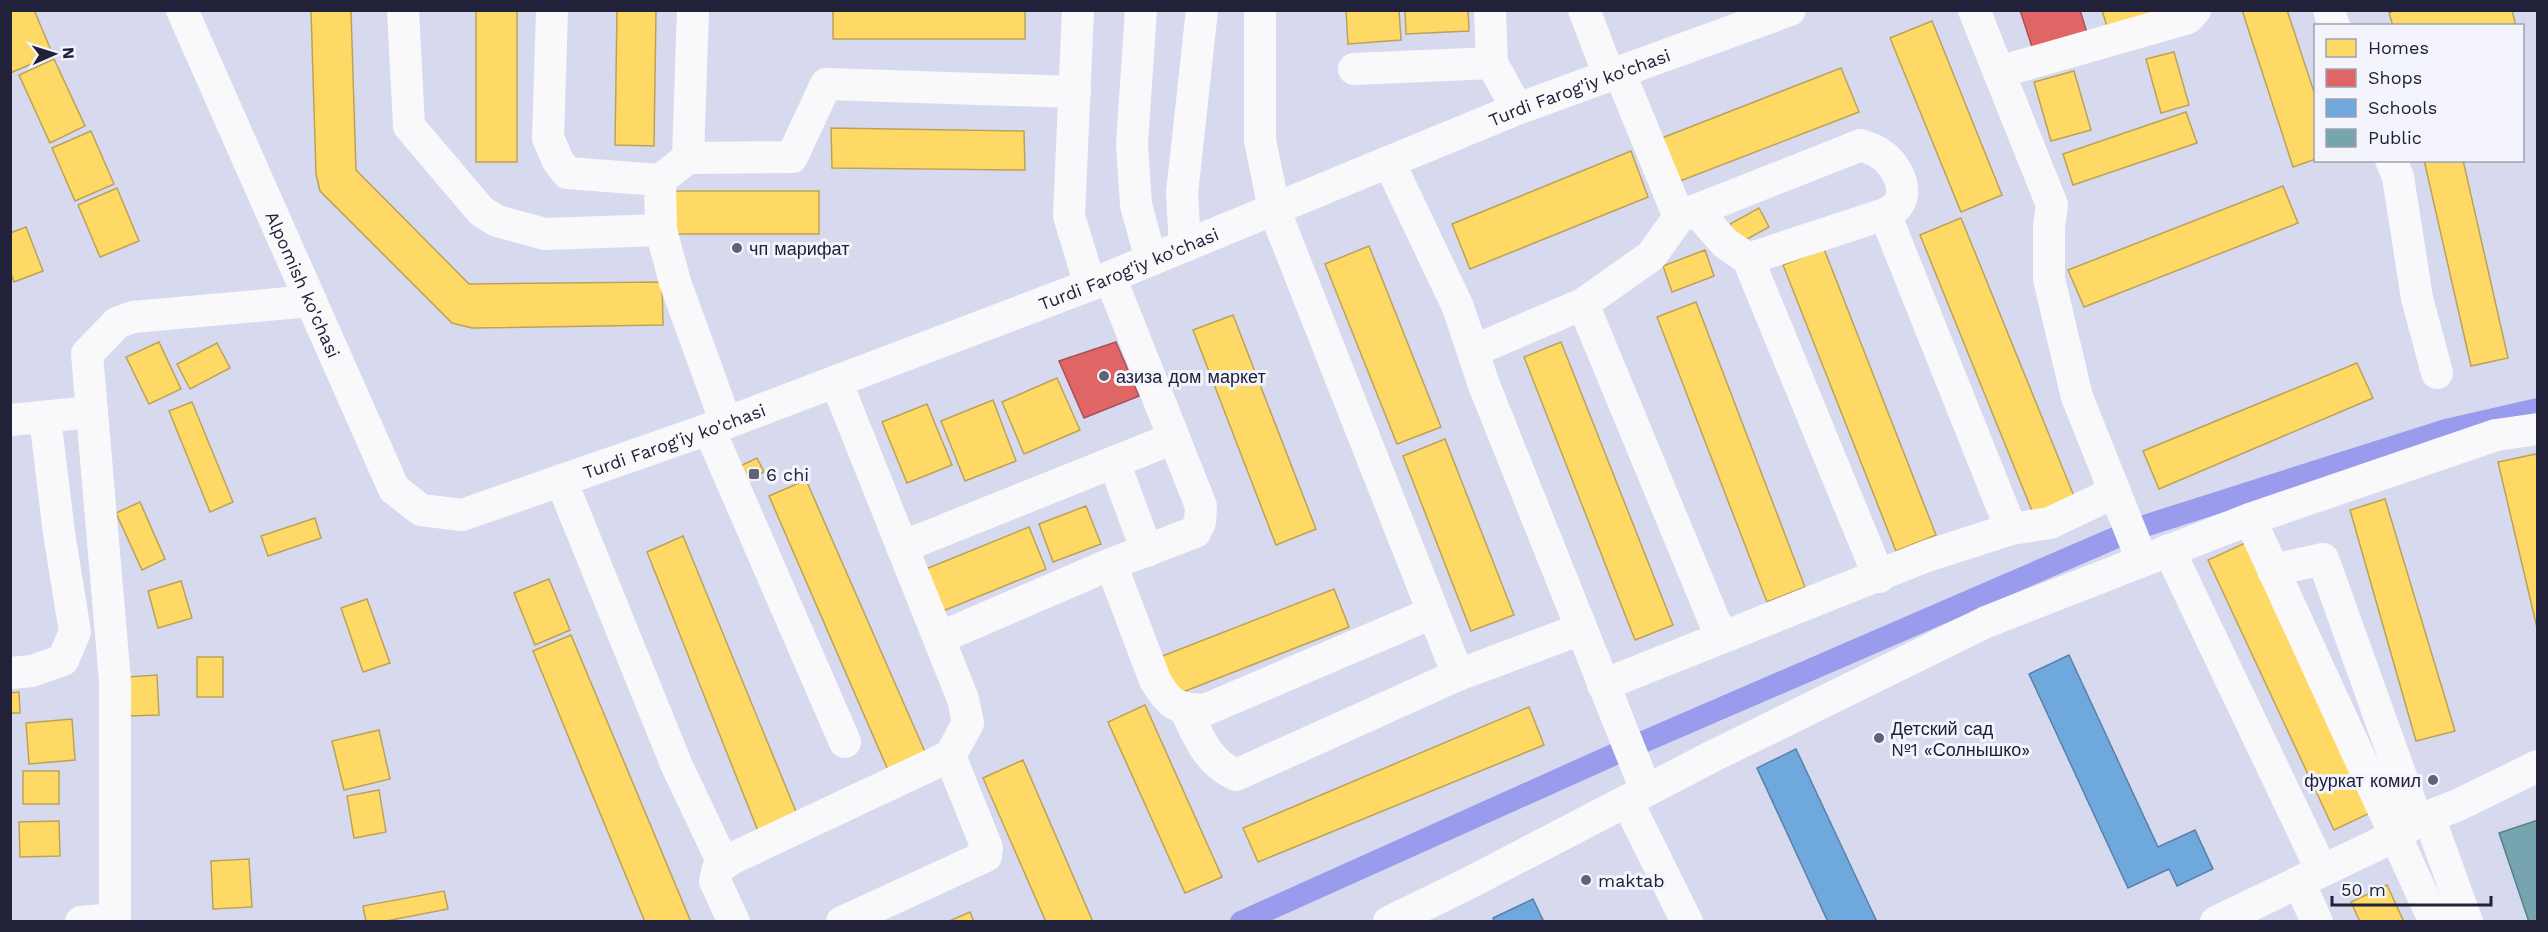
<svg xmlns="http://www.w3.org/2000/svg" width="2548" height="932" viewBox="0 0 2548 932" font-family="'Work Sans',sans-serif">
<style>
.homes{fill:#ffd966;stroke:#bca258;stroke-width:1.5}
.shops{fill:#e06666;stroke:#a75258;stroke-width:1.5}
.schools{fill:#6fa8dc;stroke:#5880ab;stroke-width:1.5}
.public{fill:#76a5af;stroke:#5c7e8c;stroke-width:1.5}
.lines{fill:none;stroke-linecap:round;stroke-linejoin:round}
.canal{stroke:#9a9bec;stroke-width:22}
.minor{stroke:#f9f9fc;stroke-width:32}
.poi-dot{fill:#616278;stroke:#f4f5fc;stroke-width:2}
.labels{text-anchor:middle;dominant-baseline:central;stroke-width:6;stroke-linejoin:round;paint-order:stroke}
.street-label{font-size:18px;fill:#212239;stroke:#f4f5fc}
.poi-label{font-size:18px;fill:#212239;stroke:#f4f5fc;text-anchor:start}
</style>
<rect width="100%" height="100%" fill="#d7daee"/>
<g class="homes">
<path d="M10 10H34L53 55 10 73Z"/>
<path d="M311 10H351L356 170 469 284 662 282 663 325 472 328 452 323 320 191 316 174Z"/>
<rect x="476" y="10" width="41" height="152"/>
<path d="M617 10H656L654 146 615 145Z"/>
<rect x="833" y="10" width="192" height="29"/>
<path d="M1346 10H1399L1401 40 1348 44Z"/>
<path d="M1405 10H1468L1469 31 1406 34Z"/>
<path d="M2102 10H2164L2108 30Z"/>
<path d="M2242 10H2287L2316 98V159L2293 167Z"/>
<path d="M2396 10H2512L2516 26H2393L2389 13Z"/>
<path d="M1932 21 2002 195 1961 212 1890 38Z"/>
<path d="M2174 52 2189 105 2161 113 2146 59Z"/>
<path d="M54 59 85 126 50 143 19 75Z"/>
<path d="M1841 68 1859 112 1680 181 1662 138Z"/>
<path d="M2074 71 2091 130 2051 141 2034 82Z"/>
<path d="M2186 112 2197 143 2073 185 2063 154Z"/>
<path d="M831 128 1024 131 1025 170 832 168Z"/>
<path d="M91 131 114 184 75 201 52 148Z"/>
<path d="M1631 151 1648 197 1470 269 1452 224Z"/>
<path d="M2424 160H2463L2508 358 2471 366Z"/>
<path d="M2283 186 2298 223 2084 307 2068 270Z"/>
<path d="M117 188 139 241 100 257 78 205Z"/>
<path d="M671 191H819V234H672Z"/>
<path d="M1759 208 1769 227 1740 243 1730 224Z"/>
<path d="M1961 218 2078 506 2037 523 1920 235Z"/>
<path d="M26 227 43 271 14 282 10 271V233Z"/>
<path d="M1369 246 1441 427 1397 444 1325 264Z"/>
<path d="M1824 249 1936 535 1896 551 1783 265Z"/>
<path d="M1705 250 1714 276 1672 292 1663 266Z"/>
<path d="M1696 302 1805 587 1767 602 1657 317Z"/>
<path d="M1233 315 1316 529 1276 545 1193 330Z"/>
<path d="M159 342 181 389 149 404 126 357Z"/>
<path d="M1561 342 1673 625 1635 640 1524 357Z"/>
<path d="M217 343 230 368 190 389 177 364Z"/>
<path d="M2357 363 2373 398 2159 489 2143 451Z"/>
<path d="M1057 378 1080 430 1024 454 1002 402Z"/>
<path d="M993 400 1016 461 965 481 941 421Z"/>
<path d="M192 402 233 502 210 512 169 411Z"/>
<path d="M927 404 952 465 907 483 882 422Z"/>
<path d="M1445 439 1514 615 1471 631 1403 456Z"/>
<path d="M2536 454 2538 462V632L2498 462Z"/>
<path d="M757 458 764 472 746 481 738 467Z"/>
<path d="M806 480 929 761 891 777 769 496Z"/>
<path d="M2385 499 2455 731 2416 741 2350 510Z"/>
<path d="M140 502 165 559 142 570 116 513Z"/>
<path d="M1086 506 1101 544 1053 562 1039 524Z"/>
<path d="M315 518 321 538 268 556 261 536Z"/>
<path d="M1029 527 1046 569 943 611 926 569Z"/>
<path d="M683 536 799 819 760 836 647 552Z"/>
<path d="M2245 543 2370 813 2334 830 2208 560Z"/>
<path d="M549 579 570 630 535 645 514 593Z"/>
<path d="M181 581 192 618 158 628 148 591Z"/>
<path d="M1334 589 1349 627 1170 697 1155 659Z"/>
<path d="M367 599 390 663 363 672 341 608Z"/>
<path d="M571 635 691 922H645L533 651Z"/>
<rect x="197" y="657" width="26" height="40"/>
<path d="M157 675 159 715 129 716 127 677Z"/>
<path d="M19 692 20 713H10V693Z"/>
<path d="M1145 705 1222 877 1185 893 1108 722Z"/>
<path d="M1529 707 1544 745 1258 862 1243 828Z"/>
<path d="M72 719 75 760 29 764 26 723Z"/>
<path d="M379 730 390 779 344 790 332 741Z"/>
<path d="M1023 760 1093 922H1046L983 778Z"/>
<rect x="23" y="771" width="36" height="33"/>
<path d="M379 790 386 832 354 838 347 796Z"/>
<path d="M59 821 60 856 20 857 19 822Z"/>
<path d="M249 859 252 907 213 909 211 861Z"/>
<path d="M2387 885 2404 922H2360L2351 902Z"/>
<path d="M444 891 448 909 381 922H366L363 906Z"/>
<path d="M970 912 974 922H947Z"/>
</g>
<g class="shops">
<path d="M2020 10H2080L2088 36 2034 53Z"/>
<path d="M1116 342 1139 396 1084 418 1059 361Z"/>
</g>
<g class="schools">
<path d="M2069 655 2158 847 2195 830 2213 869 2177 886 2169 869 2128 888 2029 674Z"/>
<path d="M1796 749 1877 922H1828L1757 768Z"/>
<path d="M1533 899 1544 922H1494L1493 918Z"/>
</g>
<path class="public" d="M2538 820V922H2529L2499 833Z"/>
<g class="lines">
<path class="canal" d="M1241 922 1613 755 2138 528 2446 430 2538 409"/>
<g class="minor">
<path id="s1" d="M182 10 394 489 421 510 462 515 726 423 1090 285 1517 109 1790 10"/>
<path d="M403 10 409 126 481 211 497 221 545 234 661 230"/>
<path d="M552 10 548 138 558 161 567 173 660 180 688 158 792 157 826 84 1075 92"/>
<path d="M1078 10 1069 216 1090 285"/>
<path d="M1141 10 1132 144 1136 205 1151 260"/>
<path d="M1260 10V140L1274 209 1458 675"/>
<path d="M1490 10 1492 63 1517 109"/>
<path d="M1584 10 1609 75"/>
<path d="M1974 10 2052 205 2049 227V279L2077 397 2142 560"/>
<path d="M2329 10 2334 26"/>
<path d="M1354 69 1492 63"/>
<path d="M1619 71 1679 217"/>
<path d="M1999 72 2188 18 2195 10"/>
<path d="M688 158 693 10"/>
<path d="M2391 160 2398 177 2417 298 2437 373"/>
<path d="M1389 162 1458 307 1484 385 1646 790"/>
<path d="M660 180 661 230 675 282 726 423"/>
<path d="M1696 210 1725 243 1748 259 1885 214"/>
<path d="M1185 246 1182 193 1202 10"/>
<path d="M1748 259 1879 577"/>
<path d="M1583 304 1721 637"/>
<path d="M1473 351 1583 304 1651 256 1679 217 1861 145C1867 148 1874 149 1879 153 1894 162 1911 189 1897 206 1895 209 1888 212 1885 214L2011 529"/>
<path d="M10 420 92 412"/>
<path d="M709 429 845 742"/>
<path d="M1114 462 1147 551"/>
<path d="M561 480 677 766 721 859H731"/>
<path d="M2250 519 2435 922"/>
<path d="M902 547 1174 438"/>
<path d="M2169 550 2322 871"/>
<path d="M1111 564 1155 680C1169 705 1177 709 1205 710L1432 613"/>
<path d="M2273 570 2323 559 2417 821"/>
<path d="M939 638 1111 564 1195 532 1200 522 1201 506 1110 277"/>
<path d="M10 673 32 671 63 660 75 632 59 533 45 418"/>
<path d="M1603 685 1927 556 2011 529 2050 523 2115 492"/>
<path d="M1185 709C1198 736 1207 762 1236 775L1458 675 1581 629"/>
<path d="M1627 801 1687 922"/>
<path d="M2429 817 2467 922"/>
<path d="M2299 882 2317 922"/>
<path d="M81 922 115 919"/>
<path d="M115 922V681L87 354 117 323 133 317 311 301"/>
<path d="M734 922 715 881 718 868 731 859 950 756 968 723 963 699 836 381"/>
<path d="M842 922 986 856 987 848 950 756"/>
<path d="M1389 922 1469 883 1711 757 1986 622 2250 519 2496 435 2538 429"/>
<path d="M2216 922 2395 836 2417 821 2458 805 2538 766"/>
</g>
</g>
<g class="poi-dot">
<circle cx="737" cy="248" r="6"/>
<circle cx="1104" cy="376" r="6"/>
<rect x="748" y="468" width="12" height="12" rx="3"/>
<circle cx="1879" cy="738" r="6"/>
<circle cx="2433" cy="780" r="6"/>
<circle cx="1586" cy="880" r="6"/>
</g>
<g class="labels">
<g class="street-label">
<text stroke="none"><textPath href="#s1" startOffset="1796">Turdi Farog'iy ko'chasi</textPath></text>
<text stroke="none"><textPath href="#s1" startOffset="1310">Turdi Farog'iy ko'chasi</textPath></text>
<text stroke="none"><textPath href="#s1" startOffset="300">Alpomish ko'chasi</textPath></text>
<text stroke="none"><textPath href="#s1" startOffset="824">Turdi Farog'iy ko'chasi</textPath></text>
</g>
<g class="poi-label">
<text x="749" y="248">чп марифат</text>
<text x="1116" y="376">азиза дом маркет</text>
<text x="766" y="474">6 chi</text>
<text x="1891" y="728">Детский сад<tspan x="1891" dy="21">№1 «Солнышко»</tspan></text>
<text x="2421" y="780" text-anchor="end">фуркат комил</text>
<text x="1598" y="880">maktab</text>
</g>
</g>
<rect width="2548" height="932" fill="none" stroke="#212239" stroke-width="24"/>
<rect x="2314" y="24" width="210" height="138" fill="#f4f5fc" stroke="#a0a1ae" stroke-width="1.5"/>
<rect x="2326" y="39" width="30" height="18" fill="#ffd966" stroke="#a0a1ae" stroke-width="1.5"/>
<text x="2368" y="54" font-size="18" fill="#212239">Homes</text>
<rect x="2326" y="69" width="30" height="18" fill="#e06666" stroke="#a0a1ae" stroke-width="1.5"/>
<text x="2368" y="84" font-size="18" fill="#212239">Shops</text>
<rect x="2326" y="99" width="30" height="18" fill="#6fa8dc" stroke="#a0a1ae" stroke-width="1.5"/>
<text x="2368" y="114" font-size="18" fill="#212239">Schools</text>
<rect x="2326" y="129" width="30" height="18" fill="#76a5af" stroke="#a0a1ae" stroke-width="1.5"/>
<text x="2368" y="144" font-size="18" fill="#212239">Public</text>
<g transform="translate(54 54) rotate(87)" stroke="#f4f5fc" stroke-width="4.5" paint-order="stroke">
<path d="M0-4.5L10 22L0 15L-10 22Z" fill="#212239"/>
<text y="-9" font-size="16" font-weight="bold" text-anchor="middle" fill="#212239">N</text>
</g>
<path d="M2332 896v9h159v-9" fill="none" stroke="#212239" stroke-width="3"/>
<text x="2341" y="896" font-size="18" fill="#212239" stroke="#f4f5fc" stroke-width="4.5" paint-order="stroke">50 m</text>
</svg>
